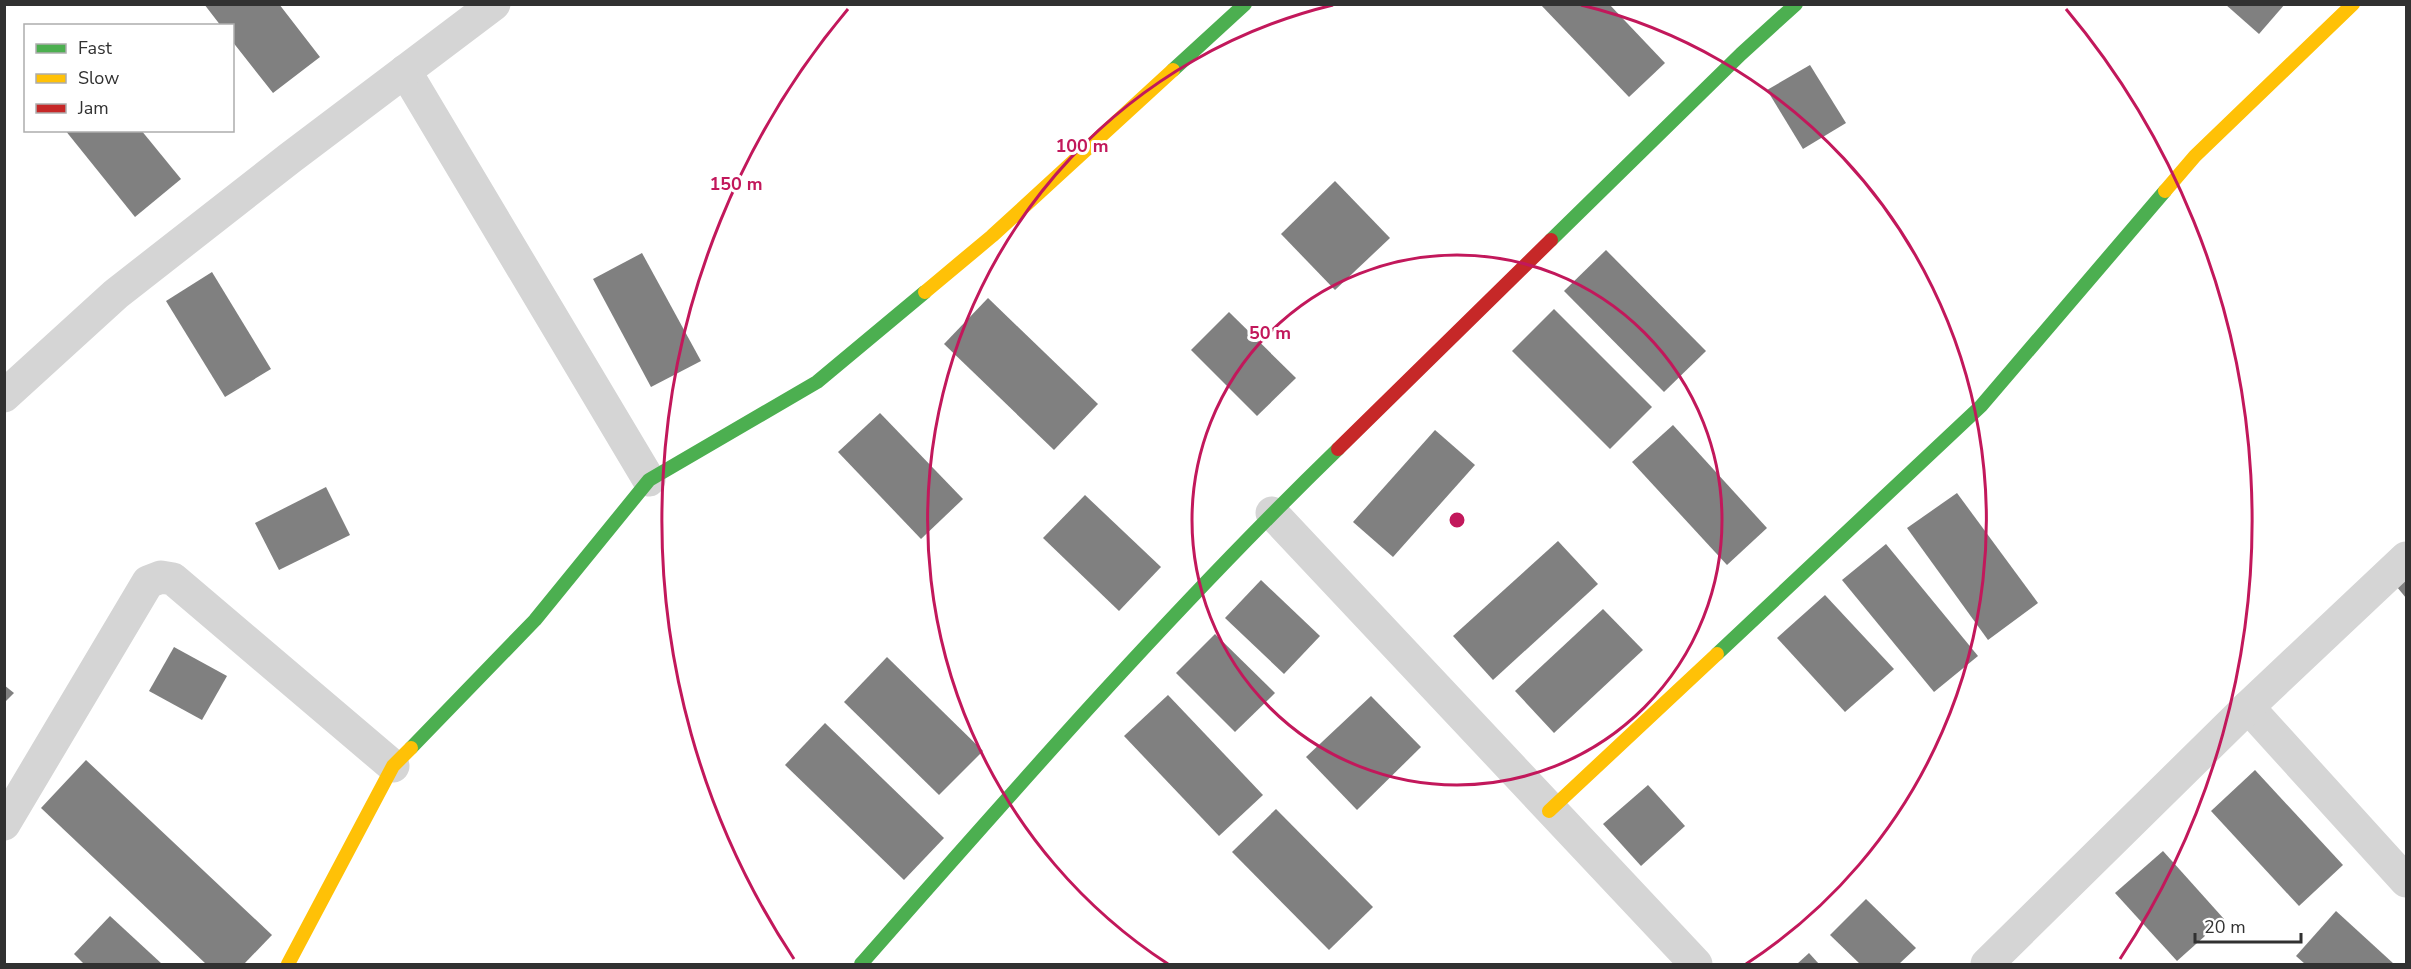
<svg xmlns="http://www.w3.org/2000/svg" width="2411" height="969" viewBox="0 0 2411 969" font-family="'Nunito Sans',sans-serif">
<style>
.building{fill:#808080}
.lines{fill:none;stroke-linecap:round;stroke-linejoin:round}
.street{stroke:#d5d5d5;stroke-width:33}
.fast{stroke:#4caf50;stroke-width:14}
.slow{stroke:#ffc107;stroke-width:14}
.jam{stroke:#c62828;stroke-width:14}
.ring{fill:none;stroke:#c2185b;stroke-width:3}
.centre{fill:#c2185b;stroke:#fff;stroke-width:3}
.ring-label{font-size:18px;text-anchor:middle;font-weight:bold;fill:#c2185b;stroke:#fff;stroke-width:6;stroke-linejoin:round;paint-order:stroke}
</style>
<rect width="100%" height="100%" fill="#fff"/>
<g class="building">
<path d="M204 4H279L320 57 273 93 232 41V26H221Z"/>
<path d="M1540 4H1609L1665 63 1629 97Z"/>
<path d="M2225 4H2285L2259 34Z"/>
<path d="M1810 65 1846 123 1803 149 1767 90Z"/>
<path d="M65 130H141L181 179 135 217Z"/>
<path d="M1335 181 1390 238 1335 290 1281 234Z"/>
<path d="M1606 250 1706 351 1664 392 1564 291Z"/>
<path d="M642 253 701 361 651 387 593 279Z"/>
<path d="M212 272 271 369 225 397 166 301Z"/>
<path d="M988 298 1098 404 1054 450 944 344Z"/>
<path d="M1554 309 1652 407 1610 449 1512 351Z"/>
<path d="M1229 312 1296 378 1257 416 1191 350Z"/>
<path d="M880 413 963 499 921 539 838 452Z"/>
<path d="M1673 425 1767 528 1727 565 1632 462Z"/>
<path d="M1435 430 1475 465 1393 557 1353 522Z"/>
<path d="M326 487 350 535 279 570 255 523Z"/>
<path d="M1957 493 2038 603 1988 640 1907 528Z"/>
<path d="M1085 495 1161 567 1119 611 1043 538Z"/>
<path d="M1558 541 1598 584 1493 680 1453 636Z"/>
<path d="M1886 544 1978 656 1934 692 1842 580Z"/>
<path d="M1261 580 1320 636 1284 674 1225 618Z"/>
<path d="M2406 580V598L2397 587Z"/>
<path d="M1825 595 1894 669 1845 712 1777 638Z"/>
<path d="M1603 609 1643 650 1554 733 1515 691Z"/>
<path d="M1215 634 1275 693 1235 732 1176 673Z"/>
<path d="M174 647 227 676 202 720 149 691Z"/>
<path d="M887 657 983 751 939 795 844 702Z"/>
<path d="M4 685 14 693 4 703Z"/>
<path d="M1168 695 1263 795 1219 836 1124 736Z"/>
<path d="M1371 696 1421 747 1357 810 1306 757Z"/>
<path d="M825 723 944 838 904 880 785 765Z"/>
<path d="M86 760 272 935 244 964H206L41 808Z"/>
<path d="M2255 770 2343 865 2299 906 2211 811Z"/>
<path d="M1648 785 1685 826 1641 866 1603 824Z"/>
<path d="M1276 809 1373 907 1329 950 1232 852Z"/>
<path d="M2163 851 2224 919 2177 961 2115 893Z"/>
<path d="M1866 899 1916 948 1899 964H1860L1830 935Z"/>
<path d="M2336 911 2394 964H2305L2296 956Z"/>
<path d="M110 916 162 964H84L74 954Z"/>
<path d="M1809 953 1819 964H1797Z"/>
</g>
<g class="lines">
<g class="street">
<path d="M405 71 649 480"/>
<path d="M4 396 116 294 290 158 494 4"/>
<path d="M1272 513 1696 964"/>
<path d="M2248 707 2406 881"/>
<path d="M4 824 148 582 161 577 173 579 393 766"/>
<path d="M1987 964 2248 707 2406 558"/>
</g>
<g class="fast">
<path d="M1173 70 1245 4"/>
<path d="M1551 240 1741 54 1796 4"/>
<path d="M1717 654 1981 406 2165 191"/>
<path d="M411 748 535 620 649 480 817 382 925 292"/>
<path d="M861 964C1016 788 1170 612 1338 449"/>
</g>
<g class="slow">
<path d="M2165 191 2195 156 2353 4"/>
<path d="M925 292 992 236 1173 70"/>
<path d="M1549 811 1717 654"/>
<path d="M288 964 393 766 411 748"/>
</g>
<path class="jam" d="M1338 449 1551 240"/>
</g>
<g class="ring">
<circle cx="1457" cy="520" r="265"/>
<path d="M1168 964A530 530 0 0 1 1333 5M1581 5A530 530 0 0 1 1746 964"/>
<path d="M794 959A795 795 0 0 1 848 9M2066 9A795 795 0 0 1 2120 959"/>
</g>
<circle cx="1457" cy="520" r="9" class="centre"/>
<g class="ring-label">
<text x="1082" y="152">100 m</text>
<text x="736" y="190">150 m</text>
<text x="1270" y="339">50 m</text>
</g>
<rect width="2411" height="969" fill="none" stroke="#313131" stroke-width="12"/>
<rect x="24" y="24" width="210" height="108" fill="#ffffff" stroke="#adadad" stroke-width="1.5"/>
<rect x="36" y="44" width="30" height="9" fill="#4caf50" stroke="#adadad" stroke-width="1.5"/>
<text x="78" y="54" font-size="18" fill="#313131">Fast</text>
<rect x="36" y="74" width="30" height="9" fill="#ffc107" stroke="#adadad" stroke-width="1.5"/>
<text x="78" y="84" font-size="18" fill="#313131">Slow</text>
<rect x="36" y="104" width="30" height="9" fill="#c62828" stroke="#adadad" stroke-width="1.5"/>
<text x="78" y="114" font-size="18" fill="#313131">Jam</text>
<path d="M2195 933v9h106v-9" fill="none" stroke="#313131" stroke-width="3"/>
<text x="2204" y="933" font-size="18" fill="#313131" stroke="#ffffff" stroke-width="4.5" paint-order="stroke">20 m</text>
</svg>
